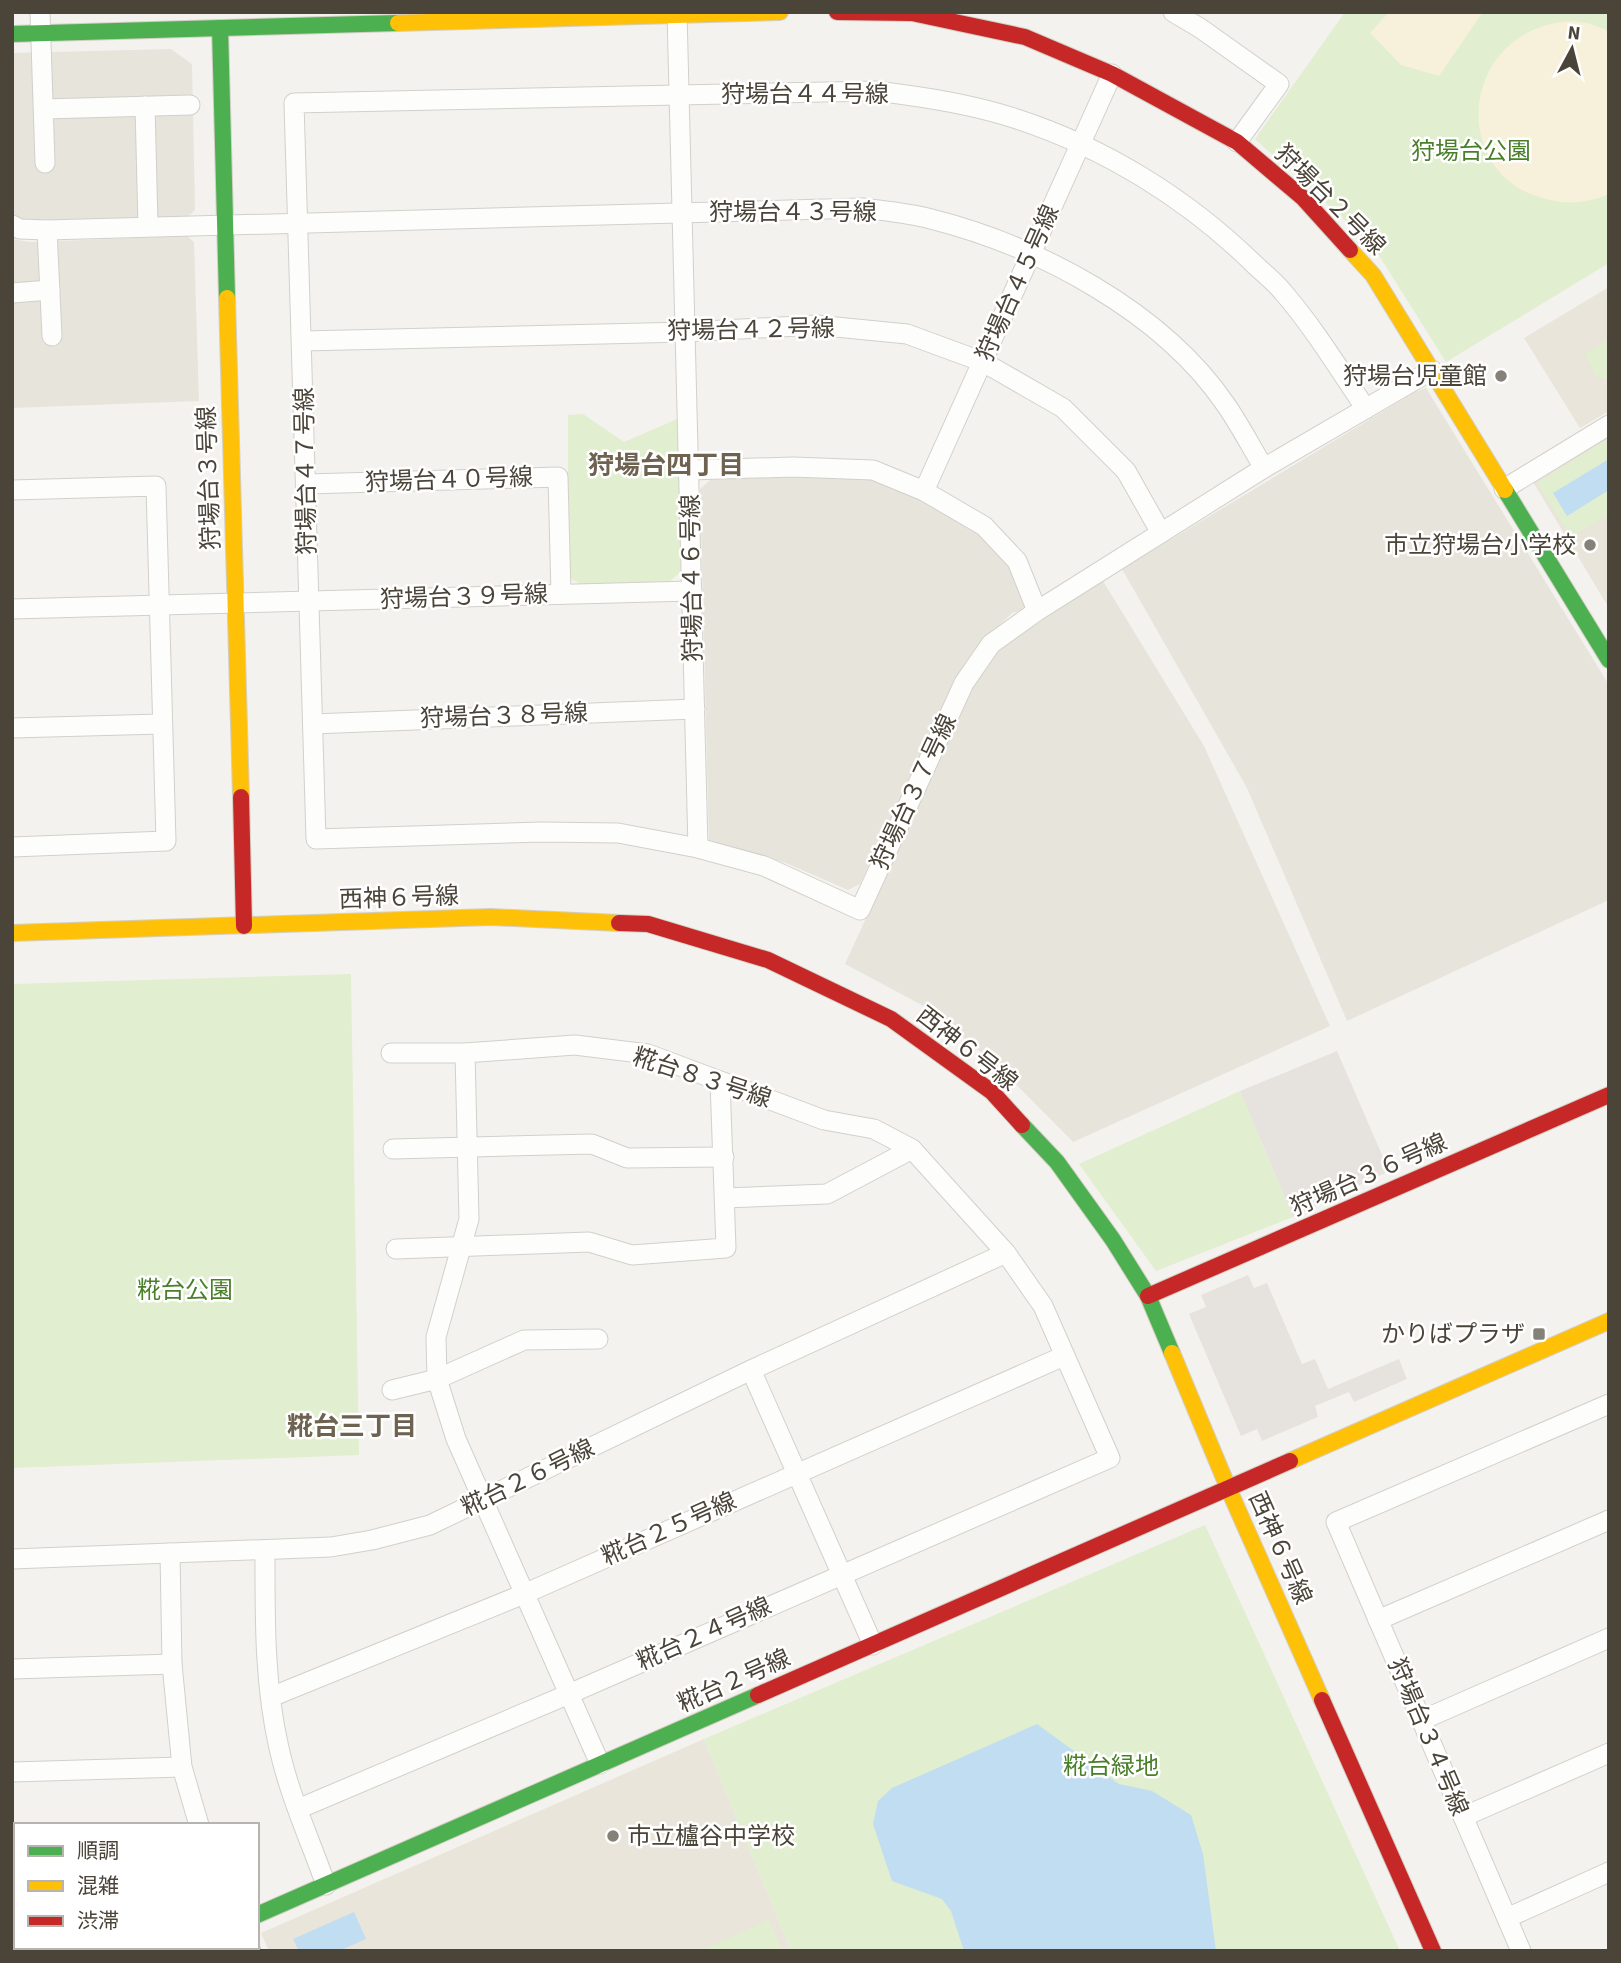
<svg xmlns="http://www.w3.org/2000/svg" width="1621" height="1963" viewBox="0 0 1621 1963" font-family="'Source Sans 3','Noto Sans JP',sans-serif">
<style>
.residential{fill:#e7e4dc}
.education{fill:#eae5da}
.green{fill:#e1eecf}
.sand{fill:#f7f0da}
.parking{fill:#e6e3df}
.water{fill:#c0ddf1}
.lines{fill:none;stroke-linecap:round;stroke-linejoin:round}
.street-casing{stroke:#d2d0cb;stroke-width:21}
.fast-casing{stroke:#d3cfc5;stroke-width:18}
.slow-casing{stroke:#d3cfc5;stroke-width:18}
.jam-casing{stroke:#d3cfc5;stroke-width:18}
.street{stroke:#fdfdfc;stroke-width:19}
.fast{stroke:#4caf50;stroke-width:16}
.slow{stroke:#ffc107;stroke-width:16}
.jam{stroke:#c62828;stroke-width:16}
.poi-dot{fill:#868178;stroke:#fff;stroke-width:2.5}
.labels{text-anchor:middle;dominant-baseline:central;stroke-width:5;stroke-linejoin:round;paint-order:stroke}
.street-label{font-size:24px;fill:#4b4439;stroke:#fff}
.park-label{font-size:24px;fill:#4a7f2a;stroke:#fff}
.poi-label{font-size:24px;fill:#4b4439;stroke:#fff;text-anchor:end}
.neighbourhood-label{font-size:26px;font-weight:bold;fill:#6e6250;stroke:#fff}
</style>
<rect width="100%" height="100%" fill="#f4f2ee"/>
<g class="residential">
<path d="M171 49 192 64 195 210 186 218 22 222 12 217V53Z"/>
<path d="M187 236 194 242 199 401 12 408V239L30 242Z"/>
<path d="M1426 388 1609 685V900L1347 1021 1247 788 1122 569 1415 392Z"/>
<path d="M793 476 870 477 922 496 974 528 1013 571 1025 591 1024 610 1012 613 975 650 939 714 860 884 848 890 786 863 709 840 700 489 710 480Z"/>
<path d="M1103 581 1204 746 1330 1026 1073 1142 1005 1073 931 1010 845 964 976 677 1000 648Z"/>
</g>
<g class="education">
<path d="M1609 287V411L1580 428 1524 338Z"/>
<path d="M1609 435V608L1533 482Z"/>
<path d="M704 1739 791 1951H269L261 1933Z"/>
</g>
<g class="green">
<path d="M1345 12H1609V263L1446 362 1373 246 1255 139Z"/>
<path d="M1609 339V380L1596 376 1585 354Z"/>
<path d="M583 414 624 442 682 417 685 568 669 582 581 584 568 577V415Z"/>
<path d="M1609 438V514L1571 537 1537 483Z"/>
<path d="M351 974 359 1455 12 1468V984Z"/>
<path d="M1240 1091 1293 1217 1156 1271 1079 1164Z"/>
<path d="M1205 1525 1400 1951H791L704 1739Z"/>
<path d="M769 1920 782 1951H700Z"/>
</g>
<g class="sand">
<path d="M1389 12H1483L1439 76 1401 65 1370 33Z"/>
<path d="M1572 21 1588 23 1609 31V194C1589 203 1567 205 1546 199 1446 175 1459 27 1572 21Z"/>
</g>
<g class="parking">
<path d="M1337 1051 1389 1171 1293 1217 1240 1091Z"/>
<path d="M1248 1275 1254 1288 1267 1283 1302 1364 1315 1359 1328 1389 1399 1359 1407 1379 1354 1402 1349 1392 1315 1406 1318 1417 1262 1441 1257 1429 1241 1436 1189 1314 1206 1307 1201 1295Z"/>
</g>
<g class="water">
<path d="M1609 459V490L1567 516 1553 493Z"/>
<path d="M1037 1724 1119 1784 1152 1791 1191 1815 1203 1854 1216 1951H964L951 1911 942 1899 892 1881 873 1824 878 1801 892 1788Z"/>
<path d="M354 1912 366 1939 339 1951H299L293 1939Z"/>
</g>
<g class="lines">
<defs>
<g id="street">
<path d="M40 12 45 163"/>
<path d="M677 12 698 848"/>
<path d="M1173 12 1200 28 1279 84 1237 142"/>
<path d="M145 106 148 226"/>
<path d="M44 109 190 105"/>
<path d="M12 225 20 229 47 230 862 208C885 211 909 213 931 219 1038 246 1162 311 1226 405 1240 425 1251 447 1264 468"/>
<path d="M47 230 52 336"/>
<path d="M12 293 50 290"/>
<path d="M303 341 686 332 816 325 907 334 983 362 1063 408 1126 471 1161 533"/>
<path d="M1366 409C1339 369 1314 328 1283 292 1274 281 1262 272 1252 262 1186 198 1105 148 1017 119 971 104 924 97 876 91L294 103 316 839 542 832 618 833 698 848 764 866 860 910 964 683 991 644 1037 611 1264 468 1432 370"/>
<path d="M690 470 793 467 873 470 924 491 984 526 1017 561 1037 611"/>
<path d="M307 484 558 477 561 594"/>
<path d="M1504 489 1609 425"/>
<path d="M12 490 156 486 166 841 12 847"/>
<path d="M924 491 1112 74"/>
<path d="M12 609 692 591"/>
<path d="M313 724 695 709"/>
<path d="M12 728 162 724"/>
<path d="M391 1053H465"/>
<path d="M393 1149 592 1144 627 1158 724 1157"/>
<path d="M725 1198 827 1194 912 1149"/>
<path d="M396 1249 589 1242 632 1255 726 1248 720 1081"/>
<path d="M751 1370 873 1645"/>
<path d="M392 1390 437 1379 524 1340 598 1339"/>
<path d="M265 1550C265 1616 264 1683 279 1748 289 1794 310 1840 326 1885"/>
<path d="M170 1553 172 1664 182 1767 199 1825"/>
<path d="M12 1559 331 1547 372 1540 430 1525 751 1370 1006 1253"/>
<path d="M1378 1620 1609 1520"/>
<path d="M12 1669 172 1664"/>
<path d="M271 1697 524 1594 1064 1356"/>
<path d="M1422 1720 1609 1638"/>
<path d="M12 1772 182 1767"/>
<path d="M298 1809 569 1694 1110 1458 1043 1306 1006 1253 912 1149 874 1129 824 1120 648 1054 575 1045 465 1053 469 1219 436 1337 437 1379 456 1439 600 1764"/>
<path d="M1463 1817 1609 1753"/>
<path d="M12 1886H16"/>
<path d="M1507 1918 1609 1872"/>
<path d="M249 1947 251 1951"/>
<path d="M1521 1951 1336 1522 1609 1404"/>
</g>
<g id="fast">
<path d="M220 28 227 298"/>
<path d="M12 34 398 23"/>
<path d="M1505 490 1609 660"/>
<path d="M1022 1125 1057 1162 1113 1240 1148 1296 1172 1353"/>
<path d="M257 1915 758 1695"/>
<path d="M130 1951 144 1947"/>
</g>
<g id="slow">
<path d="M398 23 780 12"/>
<path d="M1350 250 1373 275 1505 490"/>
<path d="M227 298 241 797"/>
<path d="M12 933 491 917 619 923"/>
<path d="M1172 1353 1229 1490 1322 1700"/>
<path d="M1290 1461 1609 1321"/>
</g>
<g id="jam">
<path d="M837 12 912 13 1025 37 1112 74 1237 142 1303 198 1350 250"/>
<path d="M241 797 244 926"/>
<path d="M619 923 648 924 768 960 891 1019 992 1092 1022 1125"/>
<path d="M1148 1296 1609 1095"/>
<path d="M758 1695 1290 1461"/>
<path d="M1322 1700 1433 1951"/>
</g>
</defs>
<use href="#street" class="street-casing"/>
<use href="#fast" class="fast-casing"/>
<use href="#slow" class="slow-casing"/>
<use href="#jam" class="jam-casing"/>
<use href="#street" class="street"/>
<use href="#fast" class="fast"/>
<use href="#slow" class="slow"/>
<use href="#jam" class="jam"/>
</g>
<g class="poi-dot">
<circle cx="1501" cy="376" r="7"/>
<circle cx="1590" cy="545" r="7"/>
<rect x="1532" y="1327" width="14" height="14" rx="3.5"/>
<circle cx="613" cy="1836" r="7"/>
</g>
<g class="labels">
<g class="street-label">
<text x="805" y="94">狩場台４４号線</text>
<text transform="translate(1330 200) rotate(45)">狩場台２号線</text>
<text x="793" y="212">狩場台４３号線</text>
<text transform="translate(1018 283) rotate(-66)">狩場台４５号線</text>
<text transform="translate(751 330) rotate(-1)">狩場台４２号線</text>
<text transform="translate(306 471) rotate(-91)">狩場台４７号線</text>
<text transform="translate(209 478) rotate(-92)">狩場台３号線</text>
<text transform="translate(449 480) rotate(-2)">狩場台４０号線</text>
<text transform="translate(692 578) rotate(-91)">狩場台４６号線</text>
<text transform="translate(464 597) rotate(-2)">狩場台３９号線</text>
<text transform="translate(504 716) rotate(-2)">狩場台３８号線</text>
<text transform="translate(914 792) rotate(-65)">狩場台３７号線</text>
<text transform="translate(399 898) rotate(-2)">西神６号線</text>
<text transform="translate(967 1049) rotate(38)">西神６号線</text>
<text transform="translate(702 1078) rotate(18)">糀台８３号線</text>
<text transform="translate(1369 1175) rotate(-24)">狩場台３６号線</text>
<text transform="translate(528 1478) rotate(-26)">糀台２６号線</text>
<text transform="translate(669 1529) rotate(-24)">糀台２５号線</text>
<text transform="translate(1280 1548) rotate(66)">西神６号線</text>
<text transform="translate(704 1634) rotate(-24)">糀台２４号線</text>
<text transform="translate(734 1681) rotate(-24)">糀台２号線</text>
<text transform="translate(1428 1737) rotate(67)">狩場台３４号線</text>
</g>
<g class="park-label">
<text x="1471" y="151">狩場台公園</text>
<text x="185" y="1290">糀台公園</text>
<text x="1111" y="1766">糀台緑地</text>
</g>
<g class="poi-label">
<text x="1487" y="376">狩場台児童館</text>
<text x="1576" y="545">市立狩場台小学校</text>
<text x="1525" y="1334">かりばプラザ</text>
<text x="627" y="1836" text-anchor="start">市立櫨谷中学校</text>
</g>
<g class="neighbourhood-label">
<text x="666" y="465">狩場台四丁目</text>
<text x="352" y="1426">糀台三丁目</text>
</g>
</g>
<rect width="1621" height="1963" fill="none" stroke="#4b4439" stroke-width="28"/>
<rect x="14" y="1823" width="245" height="126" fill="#ffffff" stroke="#b7b4b0" stroke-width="2"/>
<rect x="28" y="1846" width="35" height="10" fill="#4caf50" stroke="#b7b4b0" stroke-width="2"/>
<text x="77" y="1858" font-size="21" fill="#4b4439">順調</text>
<rect x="28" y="1881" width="35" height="10" fill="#ffc107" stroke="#b7b4b0" stroke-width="2"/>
<text x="77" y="1893" font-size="21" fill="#4b4439">混雑</text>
<rect x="28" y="1916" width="35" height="10" fill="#c62828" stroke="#b7b4b0" stroke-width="2"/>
<text x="77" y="1928" font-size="21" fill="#4b4439">渋滞</text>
<g transform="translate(1572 49) rotate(7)" stroke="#ffffff" stroke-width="5" paint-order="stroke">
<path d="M0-5L12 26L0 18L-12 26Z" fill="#4b4439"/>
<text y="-10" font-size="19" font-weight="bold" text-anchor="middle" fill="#4b4439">N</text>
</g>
</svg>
